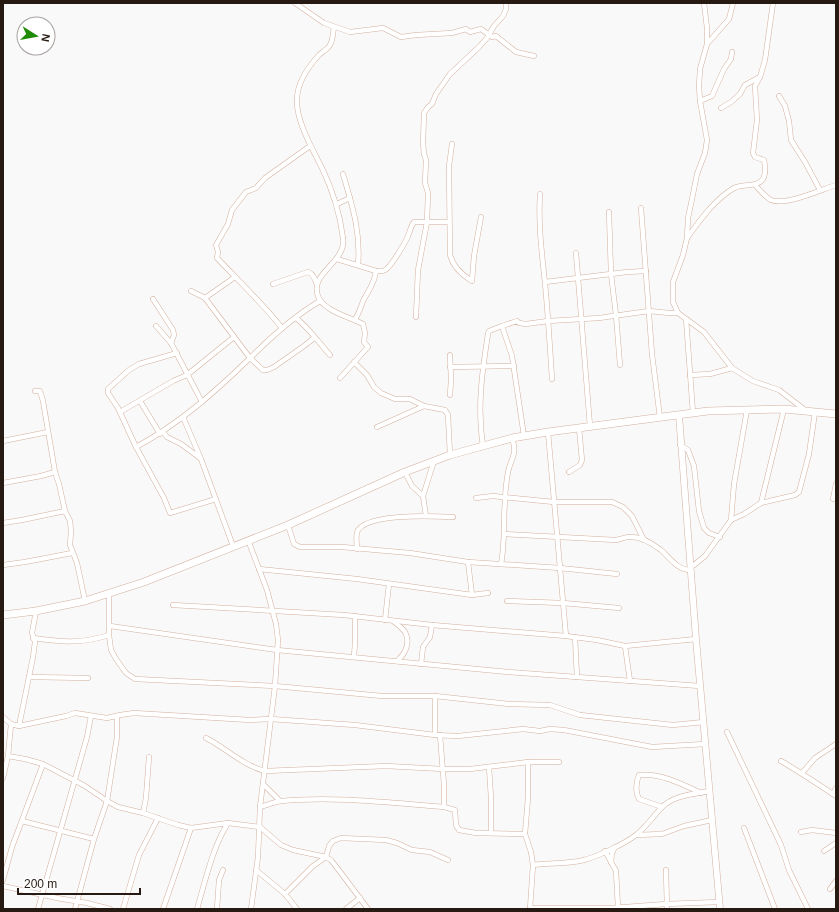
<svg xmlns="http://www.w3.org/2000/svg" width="839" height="912" viewBox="0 0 839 912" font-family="Arial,sans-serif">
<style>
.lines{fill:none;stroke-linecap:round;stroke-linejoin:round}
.minor-casing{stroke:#d2b09e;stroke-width:5.5}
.tertiary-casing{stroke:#d2b09e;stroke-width:7}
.secondary-casing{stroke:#d2b09e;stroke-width:8}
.minor{stroke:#fff;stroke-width:4.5}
.tertiary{stroke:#fff;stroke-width:6}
.secondary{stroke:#fff;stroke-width:7}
</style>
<rect width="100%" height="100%" fill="#f9f9f9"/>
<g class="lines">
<defs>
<g id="minor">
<path d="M295 3 324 23 350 32 383 28 401 37 416 35 452 33 466 29 470 32 481 29 492 37 496 36 516 52 534 56"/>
<path d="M704 3 707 28V44L700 69 699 86 700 101 707 140 705 153 697 174 692 199 688 218 687 238 683 255 673 282V302L678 313 704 332 732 368 753 381 779 390 805 410"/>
<path d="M334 27C333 32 333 40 330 45 328 49 322 52 319 55 308 67 297 84 297 100 296 121 313 150 322 168 333 191 340 214 343 238 347 262 309 273 318 296 323 311 350 317 363 324L365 333 364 342 368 347 340 378"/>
<path d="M707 44 729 19 733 3"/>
<path d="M779 96 785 106 789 121 791 140 805 162 820 190"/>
<path d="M700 101 712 96 724 69 731 59 732 52"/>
<path d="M721 108 731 102 740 94 745 85 760 77"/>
<path d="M452 144 449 166 450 255C453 266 462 275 472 281L474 256 481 217"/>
<path d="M343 174C352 205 361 232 358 265"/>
<path d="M755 185C760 190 765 197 771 200 786 206 820 190 836 185"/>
<path d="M540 194C538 224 542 254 545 283 548 315 550 347 552 379"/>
<path d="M337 204 350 198"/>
<path d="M641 208 652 354 660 418"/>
<path d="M609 212 611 274 616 315 620 365"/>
<path d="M687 238C700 220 715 199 734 188 743 183 757 188 763 179 766 174 765 165 764 160L755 157 753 153 757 120 755 86 760 77 765 60 773 3"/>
<path d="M576 253 590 426"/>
<path d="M337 259 376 271C379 271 382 272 385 270 391 267 405 243 408 236 410 231 411 226 414 222H449"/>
<path d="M545 282 627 272 646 271"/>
<path d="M273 284 308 272C314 274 315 280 317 285"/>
<path d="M191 291 205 298 250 358 263 370H267L274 367 304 346 314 338"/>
<path d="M205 298 235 277"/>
<path d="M153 299 173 330 174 335 171 343"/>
<path d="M416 317 418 270 427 222 428 193 425 183 426 160 424 154 423 143 424 113 428 107 432 104 436 94 450 74 479 47 487 38 494 26 503 16 506 9V3"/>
<path d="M296 318C309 328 319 343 330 355"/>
<path d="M686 319 693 413"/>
<path d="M355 320C358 314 361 308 363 301 368 291 375 283 376 271"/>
<path d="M156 326 171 343 202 402"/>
<path d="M502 326 517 321 519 323 526 324 548 321 599 318 649 311 669 313H678"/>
<path d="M282 328C262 303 239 281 217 258L218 252 216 245 228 224 232 210 246 192 256 188 265 178 310 146"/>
<path d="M177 353 139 364 129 370 108 389V393L118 408 136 447 164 498 170 513 216 499"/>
<path d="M450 355 451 380 450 395"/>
<path d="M354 362 367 375 374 387 381 393 395 399H410L424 406"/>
<path d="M450 367 514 366"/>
<path d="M690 375 710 374 732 368"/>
<path d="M35 391H40L43 401 55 472 59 484 65 511 70 521 71 531 70 545 77 563 85 601"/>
<path d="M140 401 160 434"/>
<path d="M120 412 173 381 187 375 234 337"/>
<path d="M183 417 201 459 233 546"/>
<path d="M377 427 424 406 445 410 448 415 450 455"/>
<path d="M163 432 167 437 181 444 200 458"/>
<path d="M548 432 566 636"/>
<path d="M3 441 48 432"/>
<path d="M680 445 688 450 694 466 699 511 704 528 709 533 720 537"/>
<path d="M483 446C477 408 482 372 488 334L489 331 502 326 512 356 524 436"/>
<path d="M136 447C179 424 215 392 249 359 271 337 294 316 320 301"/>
<path d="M405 472 412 486 423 496"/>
<path d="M569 472 580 465 582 460 579 428"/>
<path d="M3 483 41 476 55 472"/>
<path d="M476 498 493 496 554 502H612L623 507 632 516 644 540"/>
<path d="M833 499 836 484"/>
<path d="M761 503 784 409"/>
<path d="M426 516 423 496 434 461"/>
<path d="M731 520 734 484 747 410"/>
<path d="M3 523 22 520 65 511"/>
<path d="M288 525 294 544 300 547H342L410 553 468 562 560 568 617 574"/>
<path d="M504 534 616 540C621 539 625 537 629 537 640 536 652 543 661 550 670 558 677 570 691 570"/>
<path d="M248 540 267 590 276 624 278 640 275 686 260 807 258 857 251 909"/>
<path d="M357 549C357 544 355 535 358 530 370 513 433 516 453 517"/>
<path d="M468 562 472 595"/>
<path d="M501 564C507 532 501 500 509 468 513 455 517 453 512 438"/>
<path d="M3 565 25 562 72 553"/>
<path d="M691 567 694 565 705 556 731 520 744 514 761 503 795 495 799 492 809 454 815 412"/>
<path d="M259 569 357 579 472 595 488 593"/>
<path d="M109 594V635L111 650 116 659 126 673 135 679 275 686 382 696H435L509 704 550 705 580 715 673 725 704 722"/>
<path d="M507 601 563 603 619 608"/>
<path d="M173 605 344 615 432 625 566 636 597 640 625 646 696 639"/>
<path d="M385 620 389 584"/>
<path d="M393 621C397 624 402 628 405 632 411 643 405 654 397 661"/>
<path d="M110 626 277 650 508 672 700 686"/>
<path d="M575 637 577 677"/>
<path d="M33 638C61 642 82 644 109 635"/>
<path d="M625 646 630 681"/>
<path d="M354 656 355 643V616"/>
<path d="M421 664 423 647 430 637 432 625"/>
<path d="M29 677 88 678"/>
<path d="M3 717 11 724 19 726 66 716 75 713 107 718 120 715 134 713 250 720 271 719 355 725 435 735 458 736 523 729 540 731 550 729 564 730 652 747 705 744"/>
<path d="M19 726 33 657 35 642 32 633 36 611"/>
<path d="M727 732 781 845 789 870 808 909"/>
<path d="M435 735V696"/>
<path d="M440 735 444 785V807"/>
<path d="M206 738C226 748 242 765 265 771L386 766 443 769H470L528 762H559"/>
<path d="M8 756 25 759 43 764 85 786 107 801 118 807 143 813"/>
<path d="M149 757 146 798 143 813 178 825 191 828"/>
<path d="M781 761C800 772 818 784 836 796"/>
<path d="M528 762V798L525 834 531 852 533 865 530 909"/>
<path d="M489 767 491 798V833"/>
<path d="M802 773 815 758 836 744"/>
<path d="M3 778 8 756 11 724"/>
<path d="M263 784 280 801"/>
<path d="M833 794 836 788"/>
<path d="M260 807C267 805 274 802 281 801 334 796 391 803 444 807L455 810 456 825 459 830 476 833 525 834"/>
<path d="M662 807 639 799C635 792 636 782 639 775 661 773 682 784 701 793"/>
<path d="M22 821 94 839"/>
<path d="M744 828 775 909"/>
<path d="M801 832 812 830 836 833"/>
<path d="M636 835 662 834 684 826 712 820"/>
<path d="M605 851 616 871 618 907"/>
<path d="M824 851 836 843"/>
<path d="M611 862 612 853 615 847"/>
<path d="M533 865C550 863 568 864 584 860 599 856 624 844 636 835 646 827 653 817 661 808 673 795 694 794 710 791"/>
<path d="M256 870 285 894 297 909"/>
<path d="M666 870 667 909"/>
<path d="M3 880 12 847 43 764"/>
<path d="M3 886 57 898 87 903 110 909"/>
<path d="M830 889 836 881"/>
<path d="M285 894 313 866 326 857 329 846 333 841 341 838 386 840 397 843 412 850 430 852 448 860"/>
<path d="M530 908H612L666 904 719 902"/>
<path d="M38 909 87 737 91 716"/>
<path d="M75 909 94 839 107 801 117 737V716"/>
<path d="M123 909 139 855 158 818"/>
<path d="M163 909 191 828 228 823 260 827 281 845 293 850 326 857 331 860 341 873 368 909"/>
<path d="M197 909C205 882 213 846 228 823"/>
<path d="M217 909 219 880 223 870"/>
<path d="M346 909 360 898"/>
</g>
<path id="tertiary" d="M679 415 696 639 720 909"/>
<path id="secondary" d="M3 615 36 611 85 601 144 582 288 525 405 472 450 455 512 438 548 432 708 411 784 409 836 414"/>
</defs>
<use href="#minor" class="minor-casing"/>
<use href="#tertiary" class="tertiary-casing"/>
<use href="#secondary" class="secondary-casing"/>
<use href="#minor" class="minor"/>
<use href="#tertiary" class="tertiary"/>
<use href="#secondary" class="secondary"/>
</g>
<rect width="839" height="912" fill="none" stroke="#261a13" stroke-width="8"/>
<g transform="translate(36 36) rotate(101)"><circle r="19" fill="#ffffff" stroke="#a8a3a1"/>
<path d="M0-3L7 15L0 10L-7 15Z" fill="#1e8a06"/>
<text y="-6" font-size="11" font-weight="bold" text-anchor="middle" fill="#261a13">N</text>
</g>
<path d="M18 888v6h122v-6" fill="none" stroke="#261a13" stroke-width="2"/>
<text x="24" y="888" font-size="12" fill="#261a13" stroke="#ffffff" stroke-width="3" paint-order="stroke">200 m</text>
</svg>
